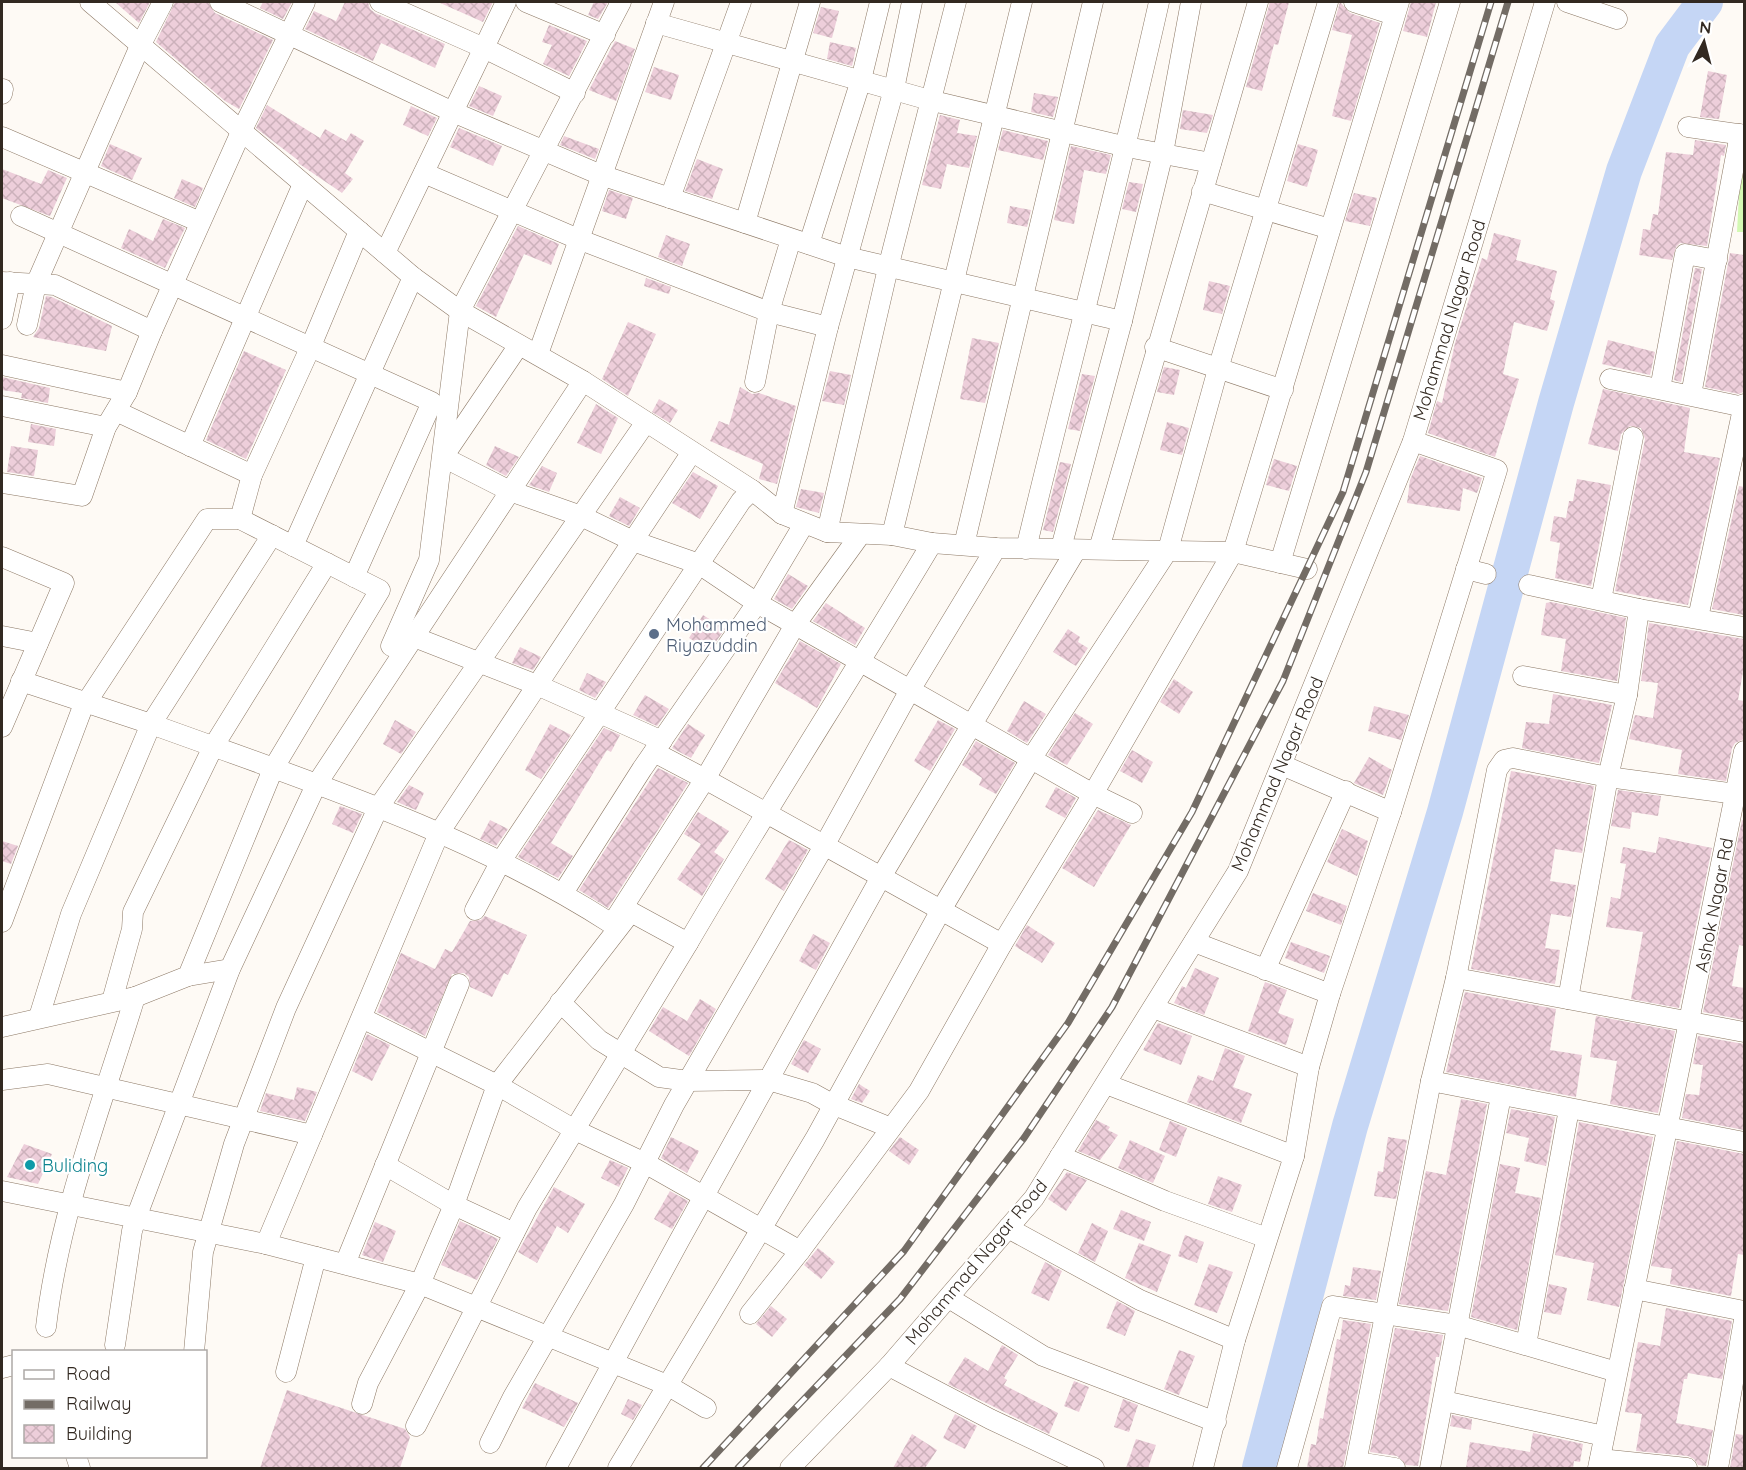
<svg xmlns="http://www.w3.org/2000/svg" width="1746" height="1470" viewBox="0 0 1746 1470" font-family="Quicksand,sans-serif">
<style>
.park{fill:#d3f9b3}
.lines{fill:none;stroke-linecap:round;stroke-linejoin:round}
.river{stroke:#c5d6f5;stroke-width:36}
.building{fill:url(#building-cross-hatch)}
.minor-casing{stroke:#8c7865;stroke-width:21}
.minor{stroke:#fff;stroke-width:20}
.rail-casing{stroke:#736c65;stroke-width:7}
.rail{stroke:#fff;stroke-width:4.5;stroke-dasharray:14;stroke-linecap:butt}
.service-dot{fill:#5c6f8a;stroke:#fff;stroke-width:2}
.culture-dot{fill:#0f9aa8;stroke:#fff;stroke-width:2}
.labels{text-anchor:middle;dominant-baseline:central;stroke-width:4.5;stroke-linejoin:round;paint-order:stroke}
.street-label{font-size:18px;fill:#322921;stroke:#fff}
.service-label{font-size:18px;fill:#4e5e75;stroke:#fff;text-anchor:start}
.culture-label{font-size:18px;fill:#0d838f;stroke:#fff;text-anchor:start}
</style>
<defs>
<pattern id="building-cross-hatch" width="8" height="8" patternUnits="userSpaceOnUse" patternTransform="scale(1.5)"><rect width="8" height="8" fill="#edceda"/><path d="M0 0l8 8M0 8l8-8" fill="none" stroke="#ccb1bb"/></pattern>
</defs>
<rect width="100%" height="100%" fill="#fefaf5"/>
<path class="park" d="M1740 175H1744L1743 232H1737Z"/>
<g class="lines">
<path class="river" d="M1260 1468 1350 1126 1445 812 1556 403 1624 171 1672 46 1705 2"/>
</g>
<g class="building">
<path d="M115 2H150L139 23Z"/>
<path d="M175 2H208L215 13 273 40 239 109 225 101 156 42Z"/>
<path d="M263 2H292L283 19 260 8Z"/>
<path d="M345 2H368L370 9 375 13 445 44 435 68 381 43 373 61 305 29 314 11 336 21Z"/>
<path d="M438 2H493L483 22Z"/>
<path d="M594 2H608L598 19 588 15Z"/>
<path d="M1270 2H1289L1278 45 1274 44 1262 91 1246 87Z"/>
<path d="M1340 2 1350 13 1380 23 1351 121 1332 116 1352 35 1332 30Z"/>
<path d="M1411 2H1436L1427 37 1403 31Z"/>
<path d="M821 7 839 11 832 38 813 33Z"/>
<path d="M549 25 587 41 569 76 543 64 552 45 542 42Z"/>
<path d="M615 41 635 49 616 101 589 90Z"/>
<path d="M830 42 856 48 852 66 827 59Z"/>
<path d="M654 67 679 75 671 100 645 92Z"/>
<path d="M1708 71 1727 75 1719 119 1700 117Z"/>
<path d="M479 86 502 96 493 116 469 106Z"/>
<path d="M1034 93 1058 97 1053 117 1031 112Z"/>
<path d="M267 105 320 138 325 129 346 141 351 133 364 141 345 173 353 179 342 193 298 163 299 161 256 128Z"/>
<path d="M411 106 437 118 428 136 403 125Z"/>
<path d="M1183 110 1213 115 1207 133 1180 129Z"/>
<path d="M940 115 960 120 957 133 977 136 969 168 947 164 941 189 922 185Z"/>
<path d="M459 128 502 146 493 166 450 147Z"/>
<path d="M1003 130 1048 141 1043 160 998 150Z"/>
<path d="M564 136 599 149 595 159 560 145Z"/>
<path d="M1695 140 1726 145 1724 156 1721 155 1707 246 1680 243 1676 247 1672 260 1639 255 1643 229 1650 230 1653 214 1658 215 1666 152 1693 155Z"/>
<path d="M110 144 142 158 132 180 101 166Z"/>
<path d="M1298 144 1318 150 1307 187 1287 181Z"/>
<path d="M1071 146 1111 155 1106 174 1084 170 1074 224 1054 220Z"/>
<path d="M697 159 723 169 712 199 685 191Z"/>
<path d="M2 169 41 184 48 170 67 178 50 216 2 198Z"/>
<path d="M182 179 203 188 195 207 174 198Z"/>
<path d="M1129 182 1143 184 1136 212 1122 209Z"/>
<path d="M609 190 633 198 626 219 602 211Z"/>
<path d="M1354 193 1377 198 1370 226 1345 221Z"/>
<path d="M1010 206 1031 210 1027 227 1007 223Z"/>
<path d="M163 219 185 228 165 268 121 248 129 229 153 241Z"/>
<path d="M518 226 559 244 551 265 524 254 496 317 476 306Z"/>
<path d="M1494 233 1521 240 1516 260 1557 271 1550 299 1555 301 1547 331 1514 322 1503 374 1519 379 1495 457 1428 433 1437 401 1442 403 1455 343 1482 258 1487 260Z"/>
<path d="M666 235 690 244 682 266 658 257Z"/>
<path d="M1730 253 1744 255V382L1743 392 1739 394 1705 387Z"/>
<path d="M1695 268 1702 269 1681 382 1674 380Z"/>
<path d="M646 278 671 287 669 294 644 286Z"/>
<path d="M1209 281 1230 286 1222 314 1203 310Z"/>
<path d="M46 296 52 297 112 326 106 351 33 337 39 328Z"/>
<path d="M628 322 656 334 628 396 602 379Z"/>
<path d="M972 338 999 343 985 403 960 399Z"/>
<path d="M1608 340 1655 352 1650 375 1602 364Z"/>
<path d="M244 351 286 370 246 459 206 440Z"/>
<path d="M1164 367 1180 370 1174 395 1157 392Z"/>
<path d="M830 371 851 375 844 405 822 401Z"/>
<path d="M1082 374 1095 376 1080 431 1068 429Z"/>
<path d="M2 377 50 388 48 403 21 398 22 393 2 390Z"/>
<path d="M740 387 752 394 759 393 796 406 777 484 759 479 763 464 710 441 719 421 729 425Z"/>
<path d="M1603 389 1690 408 1684 452 1720 458 1688 605 1615 591 1645 439 1641 428 1630 426 1621 434 1618 451 1588 444Z"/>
<path d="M659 399 678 410 670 423 652 412Z"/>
<path d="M596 404 618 418 601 454 577 443Z"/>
<path d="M1167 422 1189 428 1182 455 1160 450Z"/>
<path d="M31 424 56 429 54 446 28 442Z"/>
<path d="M11 446 38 450 34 476 7 472Z"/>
<path d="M495 446 519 457 506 476 486 465Z"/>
<path d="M1420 456 1482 478 1477 493 1463 488 1460 511 1407 503 1410 480Z"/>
<path d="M1274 459 1297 466 1289 491 1266 485Z"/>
<path d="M1060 462 1071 464 1053 532 1043 530Z"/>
<path d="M542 466 557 473 549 492 529 485Z"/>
<path d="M693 472 718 486 700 519 672 503Z"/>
<path d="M1577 479 1611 485 1591 586 1555 578 1560 543 1550 541 1554 516 1566 518 1569 501H1573Z"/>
<path d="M1739 486 1744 487V615L1712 609Z"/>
<path d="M801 489 824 493 819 513 796 507Z"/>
<path d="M620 497 640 508 629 526 609 516Z"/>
<path d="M788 574 808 586 792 609 774 599Z"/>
<path d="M1551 602 1626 618 1617 681 1561 671 1566 639 1541 635 1546 603Z"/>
<path d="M826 603 865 628 855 645 813 621Z"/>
<path d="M703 615 725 629 710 650 689 638Z"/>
<path d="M1649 623 1744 639V666L1738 700 1744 701V739L1735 743 1732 748 1726 781 1678 774 1682 750 1629 739 1635 715 1653 718 1658 683 1641 681Z"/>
<path d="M1068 629 1080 637 1078 642 1088 648 1076 666 1053 652Z"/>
<path d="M800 641 841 664 817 708 775 683Z"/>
<path d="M520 647 541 657 533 670 512 663Z"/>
<path d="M587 673 606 682 595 698 579 690Z"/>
<path d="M1174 679 1193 692 1179 714 1160 702Z"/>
<path d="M1553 694 1612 705 1599 763 1522 748 1526 722 1549 724Z"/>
<path d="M645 695 669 709 657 726 633 715Z"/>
<path d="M1024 701 1046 714 1027 743 1007 731Z"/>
<path d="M1374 706 1409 715 1401 740 1368 731Z"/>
<path d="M1075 713 1093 724 1067 765 1048 755Z"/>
<path d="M395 720 416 732 401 754 383 744Z"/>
<path d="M938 720 955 729 930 771 914 761Z"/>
<path d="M550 724 571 735 541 779 525 770Z"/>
<path d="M688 724 705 735 691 758 672 748Z"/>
<path d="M604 728 620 735 611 752 607 750 551 843 573 856 558 878 518 857Z"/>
<path d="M976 741 1015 763 996 794 979 785 982 778 962 765Z"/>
<path d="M1132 750 1153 762 1142 783 1120 771Z"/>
<path d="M1369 757 1392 770 1383 795 1354 783Z"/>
<path d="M658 768 688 783 608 908 579 890Z"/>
<path d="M1511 771 1594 786 1582 853 1555 849 1550 881 1576 885 1571 917 1551 914 1545 948 1560 950 1555 984 1471 969Z"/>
<path d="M409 785 424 793 416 810 397 802Z"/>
<path d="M1056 787 1076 798 1065 818 1045 807Z"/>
<path d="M1618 790 1661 796 1658 816 1632 812 1630 829 1611 826Z"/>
<path d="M340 806 362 814 353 833 332 824Z"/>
<path d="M1098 810 1131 825 1094 887 1062 868Z"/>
<path d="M698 812 729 831 714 852 724 859 702 896 677 879 701 844 684 834Z"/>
<path d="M490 820 508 829 496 846 480 839Z"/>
<path d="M1742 820 1744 821V946L1739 945 1732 986 1744 988V1020L1703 1012Z"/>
<path d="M1342 829 1368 841 1357 876 1327 862Z"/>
<path d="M1659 837 1712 848 1679 1008 1631 999 1643 932 1606 927 1611 897 1620 899 1626 864 1620 863 1623 847 1656 853Z"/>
<path d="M789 840 808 850 784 891 765 879Z"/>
<path d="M2 841 18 846 11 864 2 861Z"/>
<path d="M1313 893 1347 906 1341 925 1306 911Z"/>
<path d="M485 916 527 935 508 975 504 973 492 997 470 987 469 977 464 973 452 974 425 1036 377 1012 401 953 435 969 445 949 452 952 470 921 481 920Z"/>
<path d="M1027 925 1055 943 1042 963 1015 946Z"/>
<path d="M813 934 830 943 816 970 799 961Z"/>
<path d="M1291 942 1330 956 1324 973 1285 958Z"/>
<path d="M1195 968 1219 978 1204 1015 1174 1003 1182 986 1186 988Z"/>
<path d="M1265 982 1287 990 1278 1013 1294 1019 1286 1045 1248 1031Z"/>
<path d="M1465 992 1556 1009 1550 1050 1582 1055 1576 1097 1446 1072Z"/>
<path d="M700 999 716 1009 689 1056 649 1031 663 1007 687 1021Z"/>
<path d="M1596 1016 1675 1031 1658 1113 1610 1104 1617 1061 1590 1057Z"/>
<path d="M1158 1023 1192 1036 1181 1065 1143 1050Z"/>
<path d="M367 1034 390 1045 372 1081 352 1071Z"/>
<path d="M1698 1036 1744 1044V1130L1682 1118 1686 1094 1699 1095 1703 1065 1693 1064Z"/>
<path d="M804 1040 821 1049 808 1073 791 1064Z"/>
<path d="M1225 1048 1245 1056 1233 1087 1252 1094 1241 1123 1187 1102 1198 1075 1213 1081Z"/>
<path d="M859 1084 870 1091 862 1103 851 1099Z"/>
<path d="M297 1087 317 1092 305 1121 260 1111 266 1093 294 1100Z"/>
<path d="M1461 1099 1487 1104 1448 1311 1399 1304 1426 1171 1446 1175Z"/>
<path d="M1511 1109 1555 1117 1546 1166 1524 1161 1529 1138 1506 1133Z"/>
<path d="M1096 1120 1110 1127 1108 1130 1118 1135 1100 1160 1078 1151Z"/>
<path d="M1170 1121 1187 1128 1176 1157 1159 1150Z"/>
<path d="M1579 1122 1653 1137 1619 1307 1587 1300 1594 1263 1555 1255Z"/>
<path d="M671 1137 699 1151 687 1173 661 1158Z"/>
<path d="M900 1137 919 1150 909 1165 889 1151Z"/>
<path d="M1388 1137 1407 1140 1396 1199 1374 1196 1378 1171 1383 1172Z"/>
<path d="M1130 1140 1165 1156 1153 1183 1118 1168Z"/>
<path d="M1677 1141 1744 1154V1255L1738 1254 1731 1296 1670 1284 1672 1269 1651 1266Z"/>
<path d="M24 1144 52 1154 38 1184 7 1177Z"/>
<path d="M610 1160 628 1168 619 1187 601 1178Z"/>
<path d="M1500 1164 1520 1168 1515 1193 1541 1198 1517 1330 1471 1317Z"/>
<path d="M1067 1172 1087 1180 1066 1211 1048 1199Z"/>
<path d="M1218 1176 1242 1185 1232 1212 1208 1204Z"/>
<path d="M554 1187 585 1204 568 1233 557 1226 537 1263 518 1252Z"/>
<path d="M670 1191 688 1201 672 1229 654 1219Z"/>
<path d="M1121 1210 1151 1222 1144 1241 1113 1229Z"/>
<path d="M460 1221 498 1239 477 1280 441 1265Z"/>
<path d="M375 1222 396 1231 383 1262 362 1255Z"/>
<path d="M1092 1223 1108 1231 1095 1262 1078 1253Z"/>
<path d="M1185 1235 1204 1242 1197 1263 1178 1256Z"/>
<path d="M1139 1243 1171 1255 1157 1292 1125 1278Z"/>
<path d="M818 1248 835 1262 821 1279 804 1265Z"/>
<path d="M1045 1262 1062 1271 1049 1301 1031 1293Z"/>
<path d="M1209 1264 1233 1272 1217 1313 1194 1305Z"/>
<path d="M1353 1267 1381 1271 1376 1300 1343 1296 1345 1285 1350 1286Z"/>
<path d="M1549 1284 1567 1288 1561 1315 1544 1312Z"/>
<path d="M1117 1301 1135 1311 1125 1336 1106 1328Z"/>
<path d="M771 1306 787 1319 772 1337 756 1324Z"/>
<path d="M1666 1308 1732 1321 1722 1379 1688 1373 1687 1379H1684L1676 1423 1713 1430 1706 1466 1698 1465 1694 1459 1688 1456 1636 1451 1642 1414 1625 1412 1638 1342 1660 1346Z"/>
<path d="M1343 1320 1371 1324 1343 1468H1307L1311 1444 1316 1445 1320 1418 1323 1419 1337 1339 1340 1340Z"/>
<path d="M1395 1328 1443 1335 1439 1357H1436L1418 1466 1406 1465 1397 1456 1370 1452Z"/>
<path d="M1002 1345 1018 1355 1004 1378 1007 1380 1004 1385 1058 1413 1049 1434 948 1384 965 1357 988 1371Z"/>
<path d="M1179 1350 1195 1356 1179 1395 1164 1389Z"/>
<path d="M1074 1381 1089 1387 1079 1412 1064 1406Z"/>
<path d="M535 1383 578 1403 564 1427 522 1408Z"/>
<path d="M287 1390 405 1429 410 1437 400 1468H260Z"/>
<path d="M628 1399 642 1405 633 1420 621 1414Z"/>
<path d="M1123 1399 1138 1405 1129 1432 1114 1427Z"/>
<path d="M955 1414 977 1426 965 1449 943 1438Z"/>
<path d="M1452 1415 1472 1419 1471 1430 1450 1426Z"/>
<path d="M1533 1433 1583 1444 1580 1462 1574 1461 1573 1468H1466L1470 1442 1530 1452Z"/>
<path d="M912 1434 937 1450 925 1468H893Z"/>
<path d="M1736 1434 1744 1435V1468H1730Z"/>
<path d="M1136 1439 1156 1445 1148 1468H1126Z"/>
</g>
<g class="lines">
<defs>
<g id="minor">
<path d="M90 2 413 277 460 311 583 381 752 490 782 514 827 532 892 535 932 543 996 548 1233 552 1307 569"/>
<path d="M220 2 453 112 601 175 847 257 1122 321"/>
<path d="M380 2 484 48 575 93"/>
<path d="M526 2 605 35"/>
<path d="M1354 2 1394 15"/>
<path d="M1567 2 1617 19"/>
<path d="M656 23 933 101 1127 147 1211 163"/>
<path d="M2 94 3 89"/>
<path d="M1688 127 1744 135"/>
<path d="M2 137 200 222"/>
<path d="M424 173 578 239 769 312 791 239"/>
<path d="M1202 191 1330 229"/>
<path d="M670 198 741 2"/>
<path d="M21 216 432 402 354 577"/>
<path d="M745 223 810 2"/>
<path d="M809 244 861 80 880 2"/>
<path d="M385 253 506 2"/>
<path d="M2 282 55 285 152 331 127 392 106 427 82 496 2 483"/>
<path d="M2 319 10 282"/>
<path d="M27 325 36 284 140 46 163 2"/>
<path d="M152 331 241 132 305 2"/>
<path d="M519 345 443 457 510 491 581 516 633 541 699 564 757 603 804 524"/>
<path d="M1155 347 1283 390"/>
<path d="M538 354 664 2"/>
<path d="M2 365 127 392"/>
<path d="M1610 379 1744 407"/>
<path d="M755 382 769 312 828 327"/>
<path d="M1660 389 1685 254 1717 260"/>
<path d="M1691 395 1740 134"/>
<path d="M2 406 106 427"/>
<path d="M116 411 252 475"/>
<path d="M190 446 303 184"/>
<path d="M692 452 439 833 266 1244 420 1284 667 1385 706 1408"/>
<path d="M782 514 828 327 894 89 912 2"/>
<path d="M240 519 252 475 311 346 359 231"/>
<path d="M827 532 888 268 956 2"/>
<path d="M892 535 1022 2"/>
<path d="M964 545 1093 2"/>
<path d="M293 546 413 277"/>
<path d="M1061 548 1122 321 1163 153 1191 2"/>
<path d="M1026 549C1070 366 1118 185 1159 2"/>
<path d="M1099 549 1258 2"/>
<path d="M2 557 64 583 2 727"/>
<path d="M1280 563 1450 2"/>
<path d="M1466 569 1486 574"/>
<path d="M1529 585 1639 609 1744 627"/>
<path d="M1601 600 1633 437"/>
<path d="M1698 618 1744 404"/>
<path d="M2 636 38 643"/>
<path d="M414 637 537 685 662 741"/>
<path d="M391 646 429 560 460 311 621 2"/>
<path d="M1523 676 1627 695"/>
<path d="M21 681 151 724 272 535"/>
<path d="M654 752 705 779 795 625 860 535"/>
<path d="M1282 765 1391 812"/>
<path d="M1132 813 1093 794 1233 552 1399 2"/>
<path d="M563 893 642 769 757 603 1093 794 1002 944 705 779 612 924"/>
<path d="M475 910 501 861 741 501 752 490"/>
<path d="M2 922 82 709 207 519H240L380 590 273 769 188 976 135 997 2 1027"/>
<path d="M1194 942 1330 994"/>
<path d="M1265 970 1346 791"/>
<path d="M188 976 230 969"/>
<path d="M1456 978 1744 1032"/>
<path d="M1568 999 1608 777 1627 695 1639 609"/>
<path d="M112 1001 132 929 133 912 213 747 327 563"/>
<path d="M560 1002 599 1040 659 1077 688 1081 768 1080 812 1093 832 1104 891 1128"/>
<path d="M1153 1008 1309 1067"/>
<path d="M39 1017 71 914 151 724C308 781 471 833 612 924L631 912 688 943C767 808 852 677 932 543"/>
<path d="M362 1018 497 1085 575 1130 645 1163 800 1251 919 1091 1002 944"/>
<path d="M2 1080 48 1074 312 1135"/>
<path d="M1431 1081 1456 978 1497 770 1504 760 1513 758 1608 777 1736 794"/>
<path d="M1106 1084 1294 1156"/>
<path d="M1060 1156 1165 1201 1267 1238"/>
<path d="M385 1165 454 1205 514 1233"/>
<path d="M2 1191 266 1244"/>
<path d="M1008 1228 1140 1300 1235 1340"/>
<path d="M345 1264 459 984"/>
<path d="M1634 1289 1744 1311"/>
<path d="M949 1298 1043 1356 1216 1422"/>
<path d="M750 1314 800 1251"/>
<path d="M46 1327C59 1214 102 1105 135 997"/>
<path d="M115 1345 132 1231 136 1218 230 969 316 785 583 381"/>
<path d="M1526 1345 1569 1109"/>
<path d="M194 1352 203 1252 234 1144 286 1008 378 808 646 422"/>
<path d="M889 1366 990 1419 1094 1468"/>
<path d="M2 1368 14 1365"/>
<path d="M286 1372 316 1257"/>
<path d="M1444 1401 1604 1436"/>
<path d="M362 1404 368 1383 420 1284 454 1205 497 1085 627 917"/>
<path d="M416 1426 527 1208 688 943"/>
<path d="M490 1443 513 1397 624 1204 674 1105 824 846 910 690 996 548"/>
<path d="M76 1456 80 1468"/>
<path d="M1600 1459 1687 1468"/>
<path d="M1357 1462 1395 1468"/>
<path d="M556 1468 679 1241 881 877 1076 550"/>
<path d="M618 1468 815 1139 941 910 1031 759 1168 550 1218 369 1328 2"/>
<path d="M790 1468 889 1366 1034 1198 1238 871 1413 441 1545 2"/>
<path d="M1203 1468 1235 1340 1294 1156 1309 1067 1330 994 1391 812 1497 470 1413 441"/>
<path d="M1287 1468 1332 1306 1457 1325 1617 1372"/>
<path d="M1355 1468 1431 1081 1744 1142"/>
<path d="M1430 1468 1501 1096"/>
<path d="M1598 1468 1744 751"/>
<path d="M1718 1468 1744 1320"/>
</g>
</defs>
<use href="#minor" class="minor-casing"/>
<use href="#minor" class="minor"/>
<defs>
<g id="rail">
<path d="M703 1468 904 1251 1068 1023 1192 812 1343 492 1491 2"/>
<path d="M738 1468 900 1299 1024 1138 1112 1007 1283 681 1366 472 1508 2"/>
</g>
</defs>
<use href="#rail" class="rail-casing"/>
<use href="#rail" class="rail"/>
</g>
<circle class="service-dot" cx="654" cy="634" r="6"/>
<circle class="culture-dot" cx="30" cy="1165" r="6"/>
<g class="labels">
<g class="street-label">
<text transform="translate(1449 320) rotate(-73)">Mohammad Nagar Road</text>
<text transform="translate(1277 774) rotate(-67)">Mohammad Nagar Road</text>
<text transform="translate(1714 905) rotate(-79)">Ashok Nagar Rd</text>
<text transform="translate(976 1262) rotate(-50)">Mohammad Nagar Road</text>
</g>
<g class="service-label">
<text x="666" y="624">Mohammed<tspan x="666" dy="21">Riyazuddin</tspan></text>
</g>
<g class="culture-label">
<text x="42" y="1165">Buliding</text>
</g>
</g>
<rect width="1746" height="1470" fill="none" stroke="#322921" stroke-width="6"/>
<rect x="12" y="1350" width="195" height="108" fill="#ffffff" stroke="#ada9a6" stroke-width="1.5"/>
<rect x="24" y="1370" width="30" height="9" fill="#ffffff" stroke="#ada9a6" stroke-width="1.5"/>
<text x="66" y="1380" font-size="18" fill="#322921">Road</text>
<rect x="24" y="1400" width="30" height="9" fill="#736c65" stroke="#ada9a6" stroke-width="1.5"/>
<text x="66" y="1410" font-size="18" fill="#322921">Railway</text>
<rect x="24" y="1425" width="30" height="18" fill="url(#building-cross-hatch)" stroke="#ada9a6" stroke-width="1.5"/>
<text x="66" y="1440" font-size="18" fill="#322921">Building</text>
<g transform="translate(1704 42) rotate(6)" stroke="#ffffff" stroke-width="4.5" paint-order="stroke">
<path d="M0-4.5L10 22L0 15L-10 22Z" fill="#322921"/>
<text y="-9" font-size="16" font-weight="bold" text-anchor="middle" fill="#322921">N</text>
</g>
</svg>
